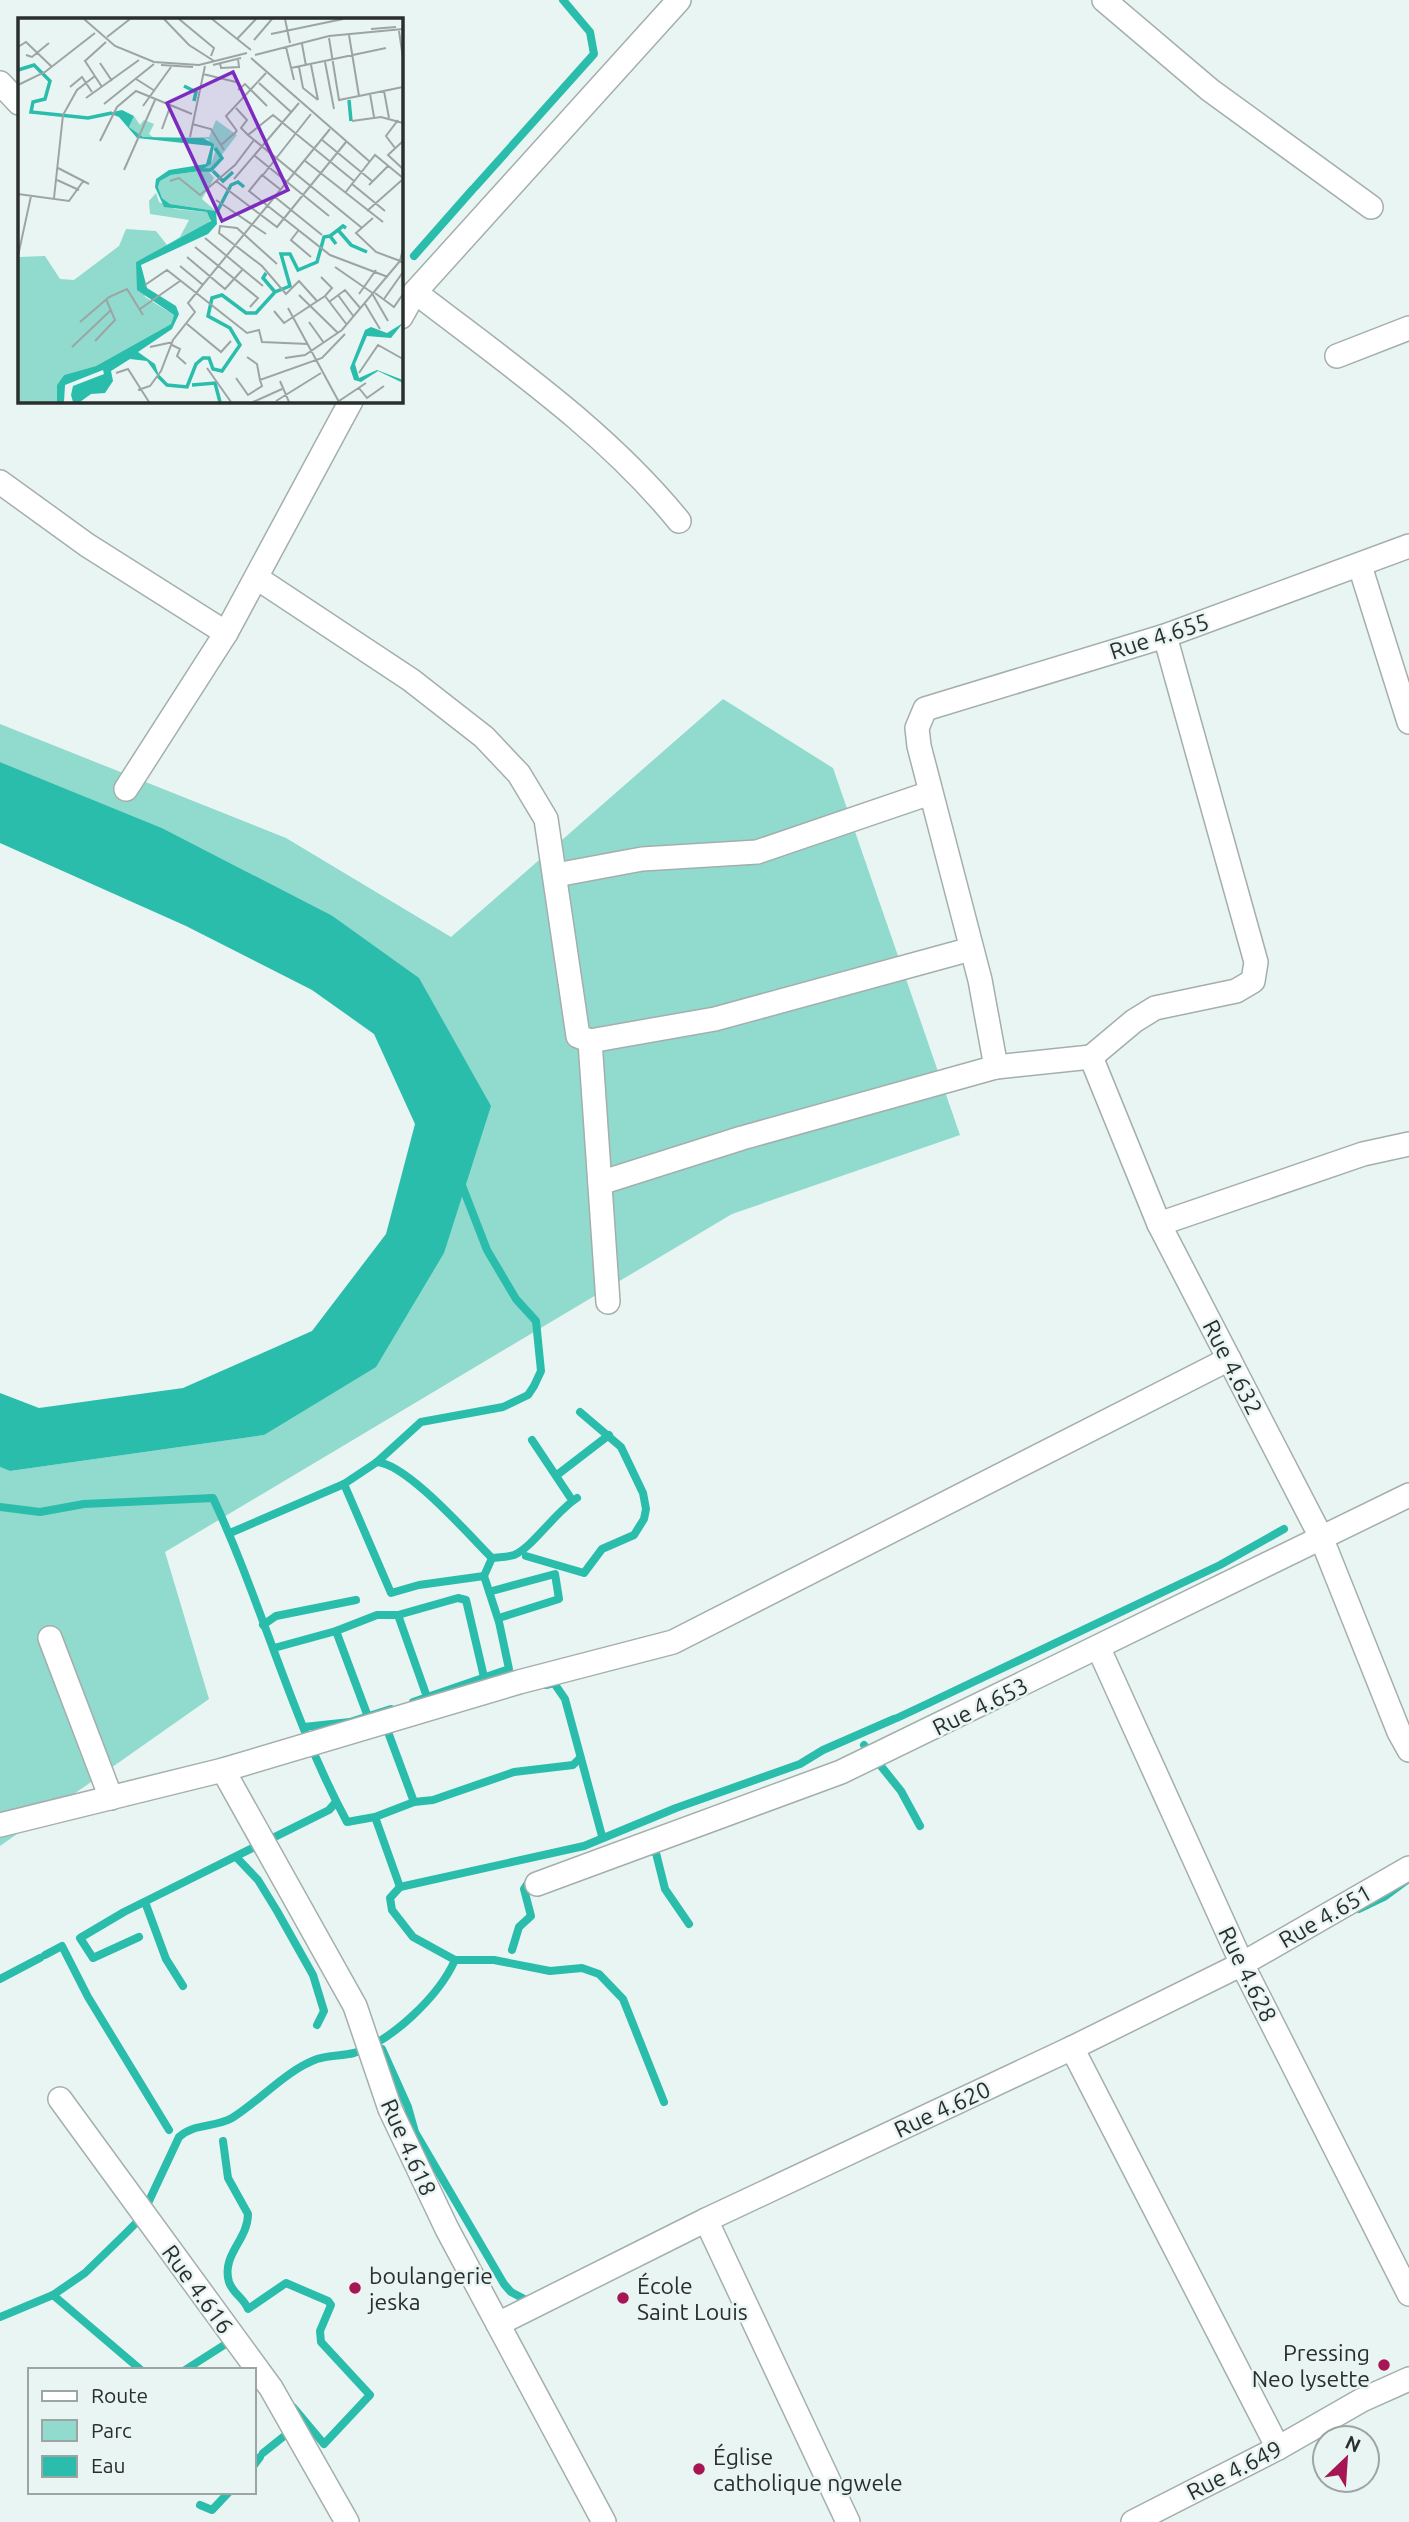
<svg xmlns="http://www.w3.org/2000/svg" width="1409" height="2522" viewBox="0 0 1409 2522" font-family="Ubuntu,sans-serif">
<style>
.green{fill:#90dace}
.water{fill:#2abdac}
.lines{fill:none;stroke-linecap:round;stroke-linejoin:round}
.stream{stroke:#2abdac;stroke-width:8}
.minor-casing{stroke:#a4afad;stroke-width:26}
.minor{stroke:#fff;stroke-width:23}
.poi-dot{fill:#a71654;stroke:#e9f5f3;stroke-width:2.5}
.labels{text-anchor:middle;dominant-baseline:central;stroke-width:5;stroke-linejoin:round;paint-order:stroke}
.street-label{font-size:23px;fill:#2a2e2d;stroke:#e9f5f3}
.poi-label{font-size:23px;fill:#2a2e2d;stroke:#e9f5f3;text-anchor:start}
.inset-river{fill:none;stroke:#2abdac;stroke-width:3.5}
.inset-road{fill:none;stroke:#9da5a4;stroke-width:2}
.view{fill:#7b2cbf;fill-opacity:0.15;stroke:#7b2cbf;stroke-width:3.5}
.inset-edge{fill:none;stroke:#2a2e2d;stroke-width:3.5}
</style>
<rect width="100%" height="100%" fill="#e9f5f3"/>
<path class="green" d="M723 699 833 768 960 1135 732 1214 165 1552 209 1699 0 1846V1467L10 1471 264 1435 490 1106 331 915 162 828 0 762V724L286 838 451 937Z"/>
<path class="water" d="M0 762 162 828 331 915 419 978 491 1106 444 1253 376 1367 264 1435 10 1471 0 1467V1393L39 1408 183 1388 312 1331 386 1234 415 1124 374 1034 312 990 186 926 0 843Z"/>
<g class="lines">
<g class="stream">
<path d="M475 187 594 54 590 32 563 0"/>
<path d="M414 256 473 189"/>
<path d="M532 1440 570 1497"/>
<path d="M377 1462C407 1464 469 1535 492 1558"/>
<path d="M557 1475 609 1435"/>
<path d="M344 1484 391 1593 419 1585 484 1576"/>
<path d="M0 1507 40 1512 84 1504 213 1498C262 1603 291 1718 347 1822L375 1817 414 1802 433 1800 514 1772 573 1765 580 1758"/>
<path d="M230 1533 344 1484 377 1462 421 1422 503 1407 528 1395 534 1386 541 1371 536 1321 516 1299 487 1250 461 1183"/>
<path d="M526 1556 584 1573 602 1549 634 1535 644 1519 646 1509 643 1493 621 1447 580 1412"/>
<path d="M492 1558C499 1557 508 1557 514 1555 533 1547 555 1512 577 1498"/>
<path d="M492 1591 555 1574 559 1599 502 1617"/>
<path d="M398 1615 427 1697"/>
<path d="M263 1625 276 1616 356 1600"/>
<path d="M336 1631 367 1714"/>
<path d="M274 1648 336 1631 377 1615H398L458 1598 466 1600 484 1677"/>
<path d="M546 1685 554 1683 565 1699 602 1836"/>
<path d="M413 1702 509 1669 499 1622 484 1576 492 1558"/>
<path d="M931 1702 1220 1565 1284 1529"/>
<path d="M897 1718 929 1703"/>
<path d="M304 1727 350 1722 391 1709"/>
<path d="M388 1732 414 1802"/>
<path d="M864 1745 901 1791 920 1826"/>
<path d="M375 1817 400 1887"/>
<path d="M648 1850 656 1853 665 1889 689 1924"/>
<path d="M238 1859 258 1880 277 1911 313 1975 324 2011 317 2025"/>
<path d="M145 1902 166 1959 183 1986"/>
<path d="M1359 1909 1384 1897 1407 1880"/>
<path d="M139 1937 93 1958 80 1938 124 1912 329 1810 336 1802"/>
<path d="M512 1950 519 1927 531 1916 524 1889 532 1877"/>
<path d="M45 1955 62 1946 88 1997 169 2130"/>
<path d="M0 1979 40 1958"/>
<path d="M382 2049 408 2107 415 2132 504 2284 511 2292 528 2301 533 2300"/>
<path d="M664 2102 623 1999 599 1974 582 1968 550 1971 494 1960H455L413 1937 392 1910 390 1898 400 1887 584 1846 676 1808 800 1764 823 1750 894 1719"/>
<path d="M223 2141 228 2178 248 2214C248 2240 221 2255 229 2282 233 2294 244 2298 248 2309L286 2283 328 2301 331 2305 320 2331 321 2342 370 2395 324 2444 293 2407"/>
<path d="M53 2295 141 2370"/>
<path d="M0 2317 53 2295 85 2273 125 2234 141 2218 179 2137C194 2123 214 2128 232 2118 261 2100 285 2071 317 2059 328 2055 342 2056 354 2053 392 2041 439 1996 455 1960"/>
<path d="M185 2370 232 2340"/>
<path d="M263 2453 283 2437"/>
<path d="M254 2465 260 2457"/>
<path d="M200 2505 212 2510 229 2492"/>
</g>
<defs>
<g id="minor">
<path d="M1104 0 1210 90 1371 207"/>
<path d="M0 83 19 103"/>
<path d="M415 292C507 363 605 430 679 521"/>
<path d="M401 317 415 292 679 0"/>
<path d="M1337 356 1409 328"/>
<path d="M0 482 87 545 226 633"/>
<path d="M1360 566 1409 722"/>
<path d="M257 578 411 680 484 737 519 774 546 819 578 1036 590 1041 715 1019 971 949"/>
<path d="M126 789 226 633 351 401"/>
<path d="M556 875 642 859 757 852 930 793"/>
<path d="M590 1041 608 1302"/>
<path d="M996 1067 980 980 919 746 917 728 925 709 1165 636 1409 546"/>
<path d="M1409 1144 1363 1154 1159 1224 1321 1537 1399 1732 1409 1750"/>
<path d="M600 1183 742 1138 996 1067 1091 1057"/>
<path d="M1159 1224 1091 1057 1134 1021 1155 1008 1236 991 1253 981 1256 962 1165 636"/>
<path d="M50 1638 111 1798"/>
<path d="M1099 1649 1242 1964 1409 2294"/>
<path d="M223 1770 355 2006 390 2109 447 2229 604 2522"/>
<path d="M0 1825 223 1770 519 1682 673 1642 1229 1359"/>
<path d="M537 1884 841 1772 1409 1495"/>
<path d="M1072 2048 1242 1964 1409 1868"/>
<path d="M60 2099 271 2388 347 2522"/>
<path d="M498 2324 706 2220"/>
<path d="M848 2522 706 2220 1072 2048 1278 2448"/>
<path d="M1133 2522 1278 2448 1362 2400 1409 2379"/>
</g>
</defs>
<use href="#minor" class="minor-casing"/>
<use href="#minor" class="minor"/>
</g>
<g class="poi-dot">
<circle cx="355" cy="2288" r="7"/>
<circle cx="623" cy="2298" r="7"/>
<circle cx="1384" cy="2365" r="7"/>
<circle cx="699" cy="2469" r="7"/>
</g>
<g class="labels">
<g class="street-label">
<text transform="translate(1159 636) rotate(-18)">Rue 4.655</text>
<text transform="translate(1233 1367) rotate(63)">Rue 4.632</text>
<text transform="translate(980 1706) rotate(-26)">Rue 4.653</text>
<text transform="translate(1325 1916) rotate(-30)">Rue 4.651</text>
<text transform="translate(1248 1974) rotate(64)">Rue 4.628</text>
<text transform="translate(942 2109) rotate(-25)">Rue 4.620</text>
<text transform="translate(409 2147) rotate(66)">Rue 4.618</text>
<text transform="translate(198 2289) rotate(54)">Rue 4.616</text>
<text transform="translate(1234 2470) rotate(-27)">Rue 4.649</text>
</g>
<g class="poi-label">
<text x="369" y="2275">boulangerie<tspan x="369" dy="26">jeska</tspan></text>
<text x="637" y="2285">École<tspan x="637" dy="26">Saint Louis</tspan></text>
<text x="1370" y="2352" text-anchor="end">Pressing<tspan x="1370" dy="26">Neo lysette</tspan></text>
<text x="713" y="2456">Église<tspan x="713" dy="26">catholique ngwele</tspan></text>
</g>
</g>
<g transform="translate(18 18)">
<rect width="385" height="385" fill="#e9f5f3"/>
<path d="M116 98 122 107 126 102 136 106 131 116 137 121 191 119 198 102 219 117 191 154 196 160 184 181 198 193 152 186 144 180 140 169 142 163 153 157 182 153 193 146 197 134 190 121 139 122 125 119 111 109ZM138 175 141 184 157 191 189 194 194 199 189 208 118 244 127 279 156 297 153 306 78 348 46 357 39 367V384H0V239L27 238 42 261 56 262 101 228 108 211 138 213 149 227 162 219 171 202 132 196 131 183Z" fill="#90dace"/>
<path d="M104 92 116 98 111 109 125 119 185 120 196 126 193 146 182 153 153 157 142 163 140 169 144 180 152 186 198 193 199 206 190 216 123 247 129 270 158 288 161 296 154 311 120 334 137 346 142 361 129 343 112 341 93 353 95 363 87 375 73 376 62 384H55L53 377 55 368 86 356 85 352 47 367 46 384H39V367L46 357 78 348 153 306 156 297 119 272 118 244 193 203 189 194 146 189 137 169 138 161 151 152 188 146 193 128 119 120 101 99 90 95ZM385 305 373 320 349 318 337 346 341 360 359 352 385 362V365L360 353 343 364 336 362 332 350 347 312 353 309 369 315Z" fill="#2abdac"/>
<path class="inset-river" d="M0 52 16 47 32 63 27 81 15 84 13 94 70 100 94 95M166 68 178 74 176 83M331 82 333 103M180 152H193L204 140 197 130M195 153 205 163 215 154M199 194 213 167 220 164 226 169M320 212 333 227 349 234M318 226 312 218 325 208 328 210M248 255 245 260 257 274M140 358 149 367 169 369 178 346 185 340H191L195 351 204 353 222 327 212 310 190 298 194 280 204 277 228 295H238L257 274 272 268 263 236H272L280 252 299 244 306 219 312 218M174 367 197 365 202 384"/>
<path class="inset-road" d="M66 1 97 28 136 44 181 47 229 35M146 1 171 27 196 43M161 1 196 30 193 38M194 1 233 32M267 1 272 25M353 11 378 9M381 13 385 40M253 16 325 1M331 17 341 78 385 69M89 19 112 1M311 20 321 82 341 78M219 21 238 1M236 22 254 1M284 26 288 48M0 29 8 24 34 49M268 29 276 62M8 37 14 39 31 25M237 37 311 18 385 11M233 40 351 143M307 44 316 91M82 45 94 63M202 45 203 50 221 49 220 41M143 47 175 49M195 47 223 40M293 47 300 82M281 49 285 70 300 82M273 50 368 30M185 56 218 64M118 61 137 73M241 65 273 94M0 67 27 54 77 15M52 69 64 59 74 74M84 69 67 43 88 24M220 72 227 66 249 88M366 73 371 100M352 76 356 99M68 80 121 42M86 86 136 46M125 88 153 49M218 90 229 102 223 110 230 117M334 103 363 99 385 105M174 106 193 111 206 132M144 111 152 89M219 113 208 98 248 55M172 119 187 48M303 121 354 163M82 123 99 89 118 73 174 96M385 123 370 137 385 151M203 127 219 113M377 130 368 118 380 102M237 138 311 198M286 142 365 204M40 150 71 166M106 152 137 82M245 157 293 96M216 161 281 85M39 162 61 172M152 163 161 160 182 177 217 147 236 122M198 163 259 209 328 124M336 163 255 97 230 117 344 210M334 166 357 137 385 160M351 167 370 148M263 172 244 157 231 173 312 237 370 259M327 175 334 166 367 193M0 176 51 183 66 162M257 179 304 217M36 180 45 97 59 72 77 58M198 182 248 216M349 193 384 162M355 200 338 215 358 234 385 244M280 213 273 222 293 239M187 220 245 268M177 229 240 280 232 289M0 238 13 178M169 239 207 271 225 251M259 246 219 210 202 208 201 215 244 248 268 276 281 263 299 283M162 248 185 267M317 249 356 276M127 267 149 252 229 315 241 312 244 324 290 326M357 275 376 289 385 276M341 276 358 252M281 277 320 315M320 277 336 299M355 277 370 303M307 278 329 307M366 281 385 254M311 284 327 272 343 291M347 286 362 311M270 290 321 384M122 291 162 263M256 293 266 305 307 278 314 270 303 259M62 304 91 279 109 271 125 297M291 304 306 325M169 306 203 334 213 323M77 323 97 302 88 281M154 327 162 331 159 338 168 346M54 329 93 292M132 329 155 324M229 339 239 346 242 362 304 340 327 316M267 340 287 337 324 312 382 243 385 231M189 350 213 384M98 355 110 351 131 384M341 355 360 327 385 341M218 360 230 377 244 368 242 362M262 363 271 384M341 370 349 380 366 368M120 372 132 368 143 353 155 322 177 294 170 285 312 111M258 383 303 355M321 383 348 365M235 384 264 371"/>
<path class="view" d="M215 54 270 172 204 203 149 85Z"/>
<rect width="385" height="385" class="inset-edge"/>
</g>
<rect x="28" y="2368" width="228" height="126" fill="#e9f5f3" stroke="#9da5a4" stroke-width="2"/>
<rect x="42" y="2391" width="35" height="10" fill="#ffffff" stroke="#9da5a4" stroke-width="2"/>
<text x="91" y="2403" font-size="21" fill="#2a2e2d">Route</text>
<rect x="42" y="2420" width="35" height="21" fill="#90dace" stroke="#9da5a4" stroke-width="2"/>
<text x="91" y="2438" font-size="21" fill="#2a2e2d">Parc</text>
<rect x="42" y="2456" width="35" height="21" fill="#2abdac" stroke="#9da5a4" stroke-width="2"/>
<text x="91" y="2473" font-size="21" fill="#2a2e2d">Eau</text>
<g transform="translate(1346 2459) rotate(25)"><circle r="33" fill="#e9f5f3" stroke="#9da5a4" stroke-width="2"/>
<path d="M0-5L12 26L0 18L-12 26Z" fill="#a71654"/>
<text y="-10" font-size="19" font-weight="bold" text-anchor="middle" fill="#2a2e2d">N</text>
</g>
</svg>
